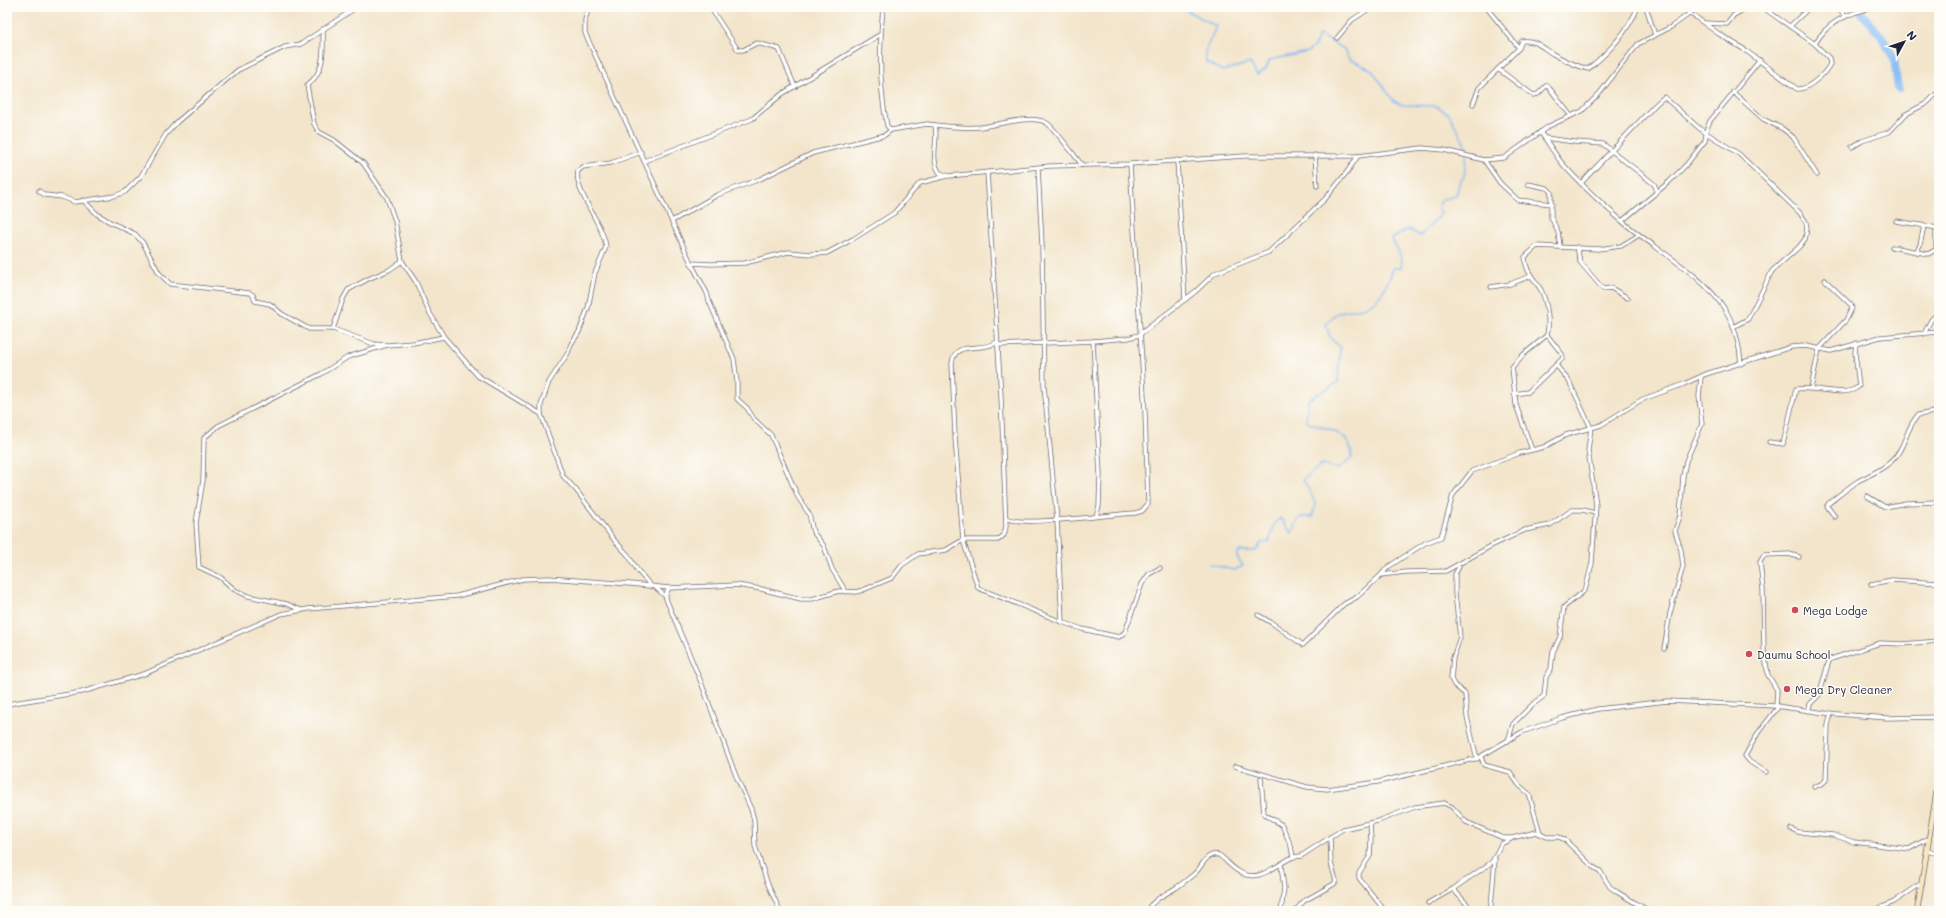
<svg xmlns="http://www.w3.org/2000/svg" width="1946" height="918" viewBox="0 0 1946 918" font-family="Mali,sans-serif">
<style>
.lines{fill:none;stroke-linecap:round;stroke-linejoin:round}
.stream{stroke:#86bcf5;stroke-width:1.5}
.river{stroke:#86bcf5;stroke-width:8}
.minor-casing{stroke:#6b666d;stroke-width:5}
.secondary-casing{stroke:#6b666d;stroke-width:6}
.minor{stroke:#fff;stroke-width:3.5}
.secondary{stroke:#f9e7c3;stroke-width:4.5}
.poi-dot{fill:#d1495b;stroke:#fdfcf7;stroke-width:1.5}
.labels{text-anchor:middle;dominant-baseline:central;stroke-width:3;stroke-linejoin:round;paint-order:stroke}
.poi-label{font-size:11px;fill:#22223b;stroke:#fdfcf7;text-anchor:start}
</style>
<rect width="100%" height="100%" fill="#fdfcf7"/>
<filter id="ink" filterUnits="userSpaceOnUse"><feTurbulence type="fractalNoise" baseFrequency=".025" numOctaves="2"/><feDisplacementMap in="SourceGraphic" scale="8" xChannelSelector="R" yChannelSelector="G"/><feConvolveMatrix kernelMatrix="1 2 1 2 8 2 1 2 1" color-interpolation-filters="sRGB"/></filter>
<filter id="wash" filterUnits="userSpaceOnUse"><feTurbulence type="fractalNoise" baseFrequency=".012" numOctaves="4" result="noise"/><feDisplacementMap in="SourceGraphic" scale="16" xChannelSelector="R" yChannelSelector="G"/><feGaussianBlur stdDeviation="0.9" result="paint"/><feColorMatrix in="noise" values="0 0 0 0 0 0 0 0 0 0 0 0 0 0 0 0 0 1.4 0 .05"/><feComposite in="paint" operator="in"/></filter>
<g filter="url(#wash)">
<rect width="100%" height="100%" fill="#f3e5cb"/>
<g class="lines">
<g class="stream">
<path d="M1180 7 1216 26 1205 52 1206 62 1223 71 1250 63 1257 75 1265 70 1270 60 1308 52 1316 44 1319 35 1344 49 1349 59 1372 70 1394 101 1402 105 1436 106 1449 114 1467 148 1464 177 1460 181 1456 196 1443 199 1438 206 1441 214 1420 236 1408 229 1392 239 1402 259 1401 268H1393C1388 285 1378 306 1358 309 1340 312 1338 309 1326 325L1330 337 1340 348 1338 382 1308 400 1306 422C1326 429 1352 431 1352 458L1338 469 1322 465 1303 479 1316 504 1312 517H1300L1292 533 1280 518 1274 525 1269 542 1261 543 1256 551H1239L1237 557 1243 566 1234 570 1209 564"/>
<path d="M1938 852 1939 844"/>
</g>
<g class="river">
<path d="M1857 7 1859 9"/>
<path d="M1863 15 1882 37 1894 59 1898 89"/>
</g>
</g>
</g>
<g filter="url(#ink)">
<g class="lines">
<defs>
<g id="minor">
<path d="M589 7 585 20V33L691 263 707 293 709 301 734 359 737 382V399L747 408 754 419 771 435 798 497 809 514 813 532 824 546 832 569 846 592"/>
<path d="M710 7 738 50H743L757 43 779 49 795 87"/>
<path d="M883 7C879 47 879 87 887 126L891 130 927 124 935 125C939 141 929 158 940 173L949 176 1050 166 1130 164 1245 156H1358L1422 148 1444 150 1484 160 1504 158 1549 126 1582 111 1599 94 1638 44 1671 27 1689 14 1694 16 1719 34 1745 50 1797 89C1808 90 1825 74 1830 64L1829 58 1815 44C1827 21 1853 11 1878 7"/>
<path d="M1393 7 1397 9 1405 7"/>
<path d="M1486 7 1519 48"/>
<path d="M1646 7 1655 35"/>
<path d="M1681 7 1691 14"/>
<path d="M1762 7 1815 44"/>
<path d="M1839 7 1845 17"/>
<path d="M1705 23 1727 24 1734 15 1748 7"/>
<path d="M1790 26 1810 7"/>
<path d="M323 29C323 49 326 72 307 85L314 124 319 132 334 140 363 163 387 198 395 221 402 261 416 282 428 310 444 337 478 376 541 414"/>
<path d="M1337 38 1352 20 1372 7"/>
<path d="M1498 69 1533 95 1538 94 1547 85 1571 116"/>
<path d="M1733 92 1763 119 1783 129 1793 137 1817 175"/>
<path d="M1473 104 1479 88 1519 48 1522 41C1535 39 1543 48 1553 54 1564 60 1576 66 1588 69 1608 53 1628 31 1638 7"/>
<path d="M935 125C950 127 965 128 981 127 997 125 1033 114 1047 123 1056 130 1073 154 1082 165"/>
<path d="M1540 132C1548 142 1554 153 1561 162 1580 184 1601 203 1623 222 1656 250 1703 274 1726 311 1735 326 1740 347 1741 364"/>
<path d="M1545 138 1575 142 1603 144 1654 184 1656 188V193"/>
<path d="M1852 147 1862 141 1889 132 1906 114 1927 103 1939 91"/>
<path d="M641 152 611 163 583 167 578 171C573 190 604 225 606 247L595 273 588 308 579 332 571 344 568 353 549 382 541 405V414L563 476 576 490 615 541 628 555 638 571 651 586"/>
<path d="M1315 155 1317 186"/>
<path d="M1177 160 1185 300"/>
<path d="M1484 160 1500 183 1518 200 1552 204"/>
<path d="M644 161 752 119 782 94 881 34"/>
<path d="M1038 168 1042 245 1044 386 1057 520 1062 622"/>
<path d="M1939 178V191"/>
<path d="M1581 183 1655 105 1664 97 1700 129 1739 154 1800 213 1806 222 1807 229 1805 239 1799 247 1772 271 1748 319 1733 327"/>
<path d="M1528 184 1547 188 1551 192V217L1558 232 1560 246"/>
<path d="M39 191 45 195 62 197 75 202 114 196 125 192 141 176 166 134 178 121 238 70 285 47 301 44 357 7"/>
<path d="M83 200 97 214 110 222 135 234 143 243 159 273 170 284 250 293 253 295 255 301 270 304 282 314 309 329H333L374 344 386 345"/>
<path d="M672 221 717 195 760 179 813 153 885 135 891 130"/>
<path d="M1622 221 1669 182 1686 165 1705 141 1707 128 1710 121 1760 60"/>
<path d="M1896 221 1938 228"/>
<path d="M1577 247 1580 262 1603 289 1611 288 1628 298"/>
<path d="M1892 247 1928 254 1939 248"/>
<path d="M1936 249V231L1938 227"/>
<path d="M1916 252 1920 245 1924 226"/>
<path d="M691 263 711 264 745 263 788 252 811 254 827 253 853 239 894 213 920 183 947 176"/>
<path d="M1491 287 1510 284 1531 276"/>
<path d="M333 329 343 299 348 290 368 279 389 270 402 261"/>
<path d="M1924 334 1931 320 1939 312"/>
<path d="M1093 341 1100 475 1099 506 1096 516"/>
<path d="M997 342C982 353 955 339 952 363L955 437 963 540 978 588 1062 622 1082 629 1119 637 1125 632 1142 584 1149 574 1160 568"/>
<path d="M997 345 1093 341 1128 338 1139 335 1196 291 1215 273 1269 252 1326 198 1347 172 1358 156"/>
<path d="M1811 388 1819 349 1846 320 1852 308 1851 305 1825 280"/>
<path d="M1514 394 1528 392 1563 358 1562 354 1547 335"/>
<path d="M1769 442 1783 444 1796 389C1813 385 1847 399 1859 386L1855 353 1856 343"/>
<path d="M1532 450 1516 405 1512 367 1523 355 1547 335C1550 322 1547 302 1541 290 1534 278 1525 271 1525 257L1537 246 1598 249 1621 246 1639 235"/>
<path d="M1867 496 1885 507 1906 503 1939 502"/>
<path d="M1835 517 1827 506 1829 503C1838 496 1848 488 1858 481 1871 474 1887 468 1896 456 1906 443 1906 429 1918 415L1939 411"/>
<path d="M1006 518C1018 527 1114 514 1135 513L1142 511 1148 504 1145 412 1130 164"/>
<path d="M1459 567 1455 574V594L1460 637 1453 658 1451 679 1454 685 1465 694 1467 717 1477 759"/>
<path d="M1381 575 1388 567 1425 543 1441 537 1453 495 1472 471 1520 453 1544 447 1566 435 1601 425 1641 400 1684 384 1706 374 1791 347 1806 346 1831 351 1880 337 1939 332"/>
<path d="M1871 584 1892 580 1939 583"/>
<path d="M655 587 665 596"/>
<path d="M669 588 666 594V599L701 682 736 776 751 809 754 820 755 846 767 882 780 911"/>
<path d="M301 610 287 604 248 596 235 590 220 577 199 567 196 523 203 480 204 438 218 426 321 374 348 357 387 345 413 343 444 337"/>
<path d="M1258 615 1272 623 1303 645 1344 604 1357 597 1381 575 1406 572 1446 571 1491 546 1525 530 1550 525 1572 510H1583L1595 513"/>
<path d="M1664 649 1670 613 1683 566 1681 550 1675 531 1680 516 1683 476 1686 461 1702 424 1699 396 1701 377"/>
<path d="M7 704 82 692 144 674 281 614 308 609 457 596 523 579 549 578 630 584 669 588 737 585 761 589 801 599H812L839 591 856 592 863 590 892 578 902 565 918 554 946 550 963 540H998L1004 535 1006 527 1001 396 987 172"/>
<path d="M1776 706 1777 690 1768 675 1764 651 1763 590 1760 562 1764 555 1789 554 1799 557"/>
<path d="M1808 711 1810 704 1819 695 1829 661 1831 659 1880 643 1902 644 1939 641"/>
<path d="M1508 741 1513 724 1532 705 1544 696 1546 677 1551 669 1553 652 1560 637 1564 607 1583 592 1586 587 1592 563 1596 505 1588 450 1591 428 1569 381 1556 365"/>
<path d="M1481 757 1484 765 1510 772 1519 785 1529 794 1540 833"/>
<path d="M1235 766 1307 787 1327 789 1378 782 1478 758 1522 732 1562 718 1598 709 1667 701 1776 706 1825 713 1887 718 1939 717"/>
<path d="M1766 772 1750 762 1745 756 1758 733 1779 706"/>
<path d="M1814 787 1823 783 1826 780 1828 725 1831 713"/>
<path d="M1370 823 1371 840 1370 856 1359 873V878L1385 911"/>
<path d="M1791 829 1798 832 1833 835 1854 842 1909 849 1929 838"/>
<path d="M1928 850 1939 854"/>
<path d="M1293 857 1301 856 1343 829 1378 821 1415 807 1444 803 1452 807 1466 822 1503 838H1512L1536 832 1547 837H1559L1565 840 1593 867 1600 871 1610 887 1617 892 1649 911"/>
<path d="M1281 865 1284 888 1281 911"/>
<path d="M1453 889 1473 911"/>
<path d="M1428 903 1453 889 1492 862 1501 844 1511 839"/>
<path d="M1146 911C1153 900 1164 895 1174 889 1181 885 1188 879 1194 874 1203 867 1205 852 1219 855 1226 860 1231 867 1238 871 1258 885 1275 865 1293 857L1291 846 1282 825 1264 814 1261 778"/>
<path d="M1295 911 1304 901 1334 884 1336 881 1331 863 1330 837"/>
<path d="M1487 911 1491 906 1495 859"/>
<path d="M1873 911 1894 902 1922 883"/>
</g>
<path id="secondary" d="M1917 911 1939 777"/>
</defs>
<use href="#minor" class="minor-casing"/>
<use href="#secondary" class="secondary-casing"/>
<use href="#minor" class="minor"/>
<use href="#secondary" class="secondary"/>
</g>
</g>
<g class="poi-dot">
<circle cx="1795" cy="610" r="4"/>
<circle cx="1749" cy="654" r="4"/>
<circle cx="1787" cy="689" r="4"/>
</g>
<g class="labels">
<g class="poi-label">
<text x="1803" y="610">Mega Lodge</text>
<text x="1757" y="654">Daumu School</text>
<text x="1795" y="689">Mega Dry Cleaner</text>
</g>
</g>
<rect width="1946" height="918" fill="none" stroke="#fdfcf7" stroke-width="24"/>
<g transform="translate(1904 42) rotate(50)" stroke="#fdfcf7" stroke-width="3" paint-order="stroke">
<path d="M0-3L7 15L0 10L-7 15Z" fill="#22223b"/>
<text y="-6" font-size="11" font-weight="bold" text-anchor="middle" fill="#22223b">N</text>
</g>
</svg>
